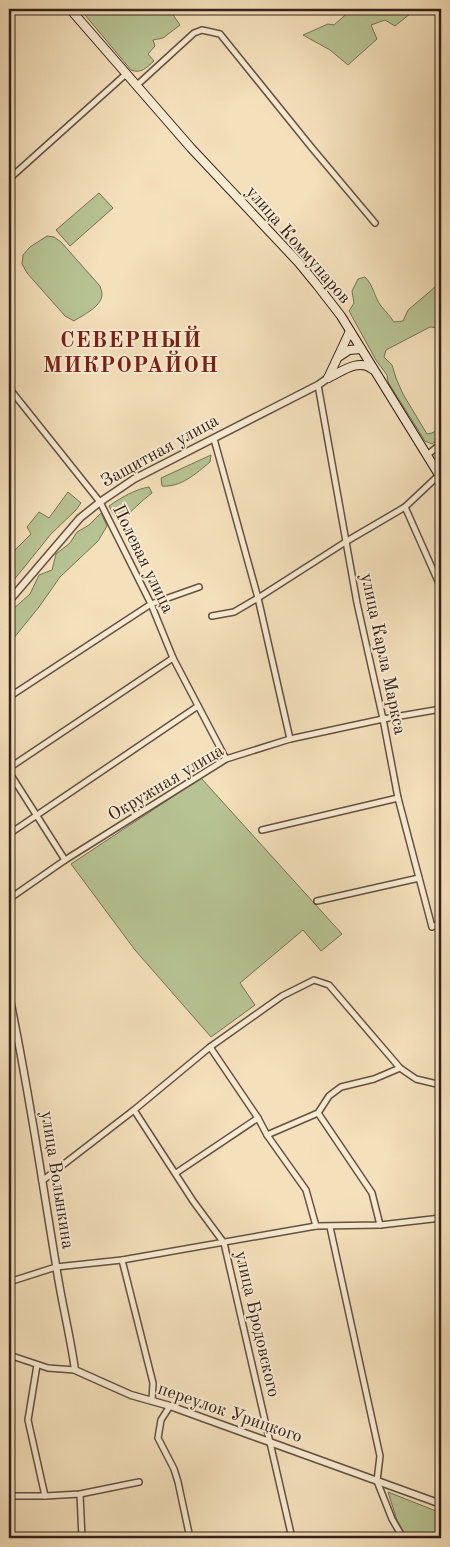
<svg xmlns="http://www.w3.org/2000/svg" width="450" height="1547" viewBox="0 0 450 1547" font-family="'Old Standard TT',serif">
<style>
.green{fill:#b7c393;stroke:#767256}
.lines{fill:none;stroke-linecap:round;stroke-linejoin:round}
.minor-casing{stroke:#645142;stroke-width:8}
.tertiary-casing{stroke:#645142;stroke-width:9}
.secondary-casing{stroke:#34211a;stroke-width:10}
.minor{stroke:#f8ebd3;stroke-width:5}
.tertiary{stroke:#f8ebd3;stroke-width:6}
.secondary{stroke:#f8ebd3;stroke-width:8}
.labels{text-anchor:middle;dominant-baseline:central;stroke-width:4;stroke-linejoin:round;paint-order:stroke}
.street-label{font-size:18px;fill:#34211a;stroke:#f8ebd3}
.district-label{font-size:22px;font-weight:bold;letter-spacing:1px;fill:#7a1f14;stroke:#f8ebd3}
</style>
<rect width="100%" height="100%" fill="#f4e0bb"/>
<filter id="stains"><feTurbulence type="fractalNoise" baseFrequency=".004" numOctaves="4"/><feColorMatrix values="0 0 0 0 .2 0 0 0 0 .09 0 0 0 0 .02 0 0 0 .5 -.17"/></filter>
<radialGradient id="worn" r=".72"><stop offset=".6" stop-color="#630" stop-opacity="0"/><stop offset="1" stop-color="#630" stop-opacity=".3"/></radialGradient>
<g class="green">
<path d="M80 9H169L180 25 163 38 153 40 155 46 148 54 154 61C146 68 141 74 131 70Z"/>
<path d="M352 9H416L395 26 385 20 371 25 377 39 348 65 330 50 303 35 328 24 334 25Z"/>
<path d="M99 193 113 208 70 246 56 230Z"/>
<path d="M47 236 54 237 61 242 100 286C101 289 102 292 102 295 101 307 83 315 74 321L65 316 27 273 22 264 23 255 30 247Z"/>
<path d="M365 277C374 286 374 297 381 306 386 312 390 316 394 322L403 321 408 310 441 282V328L430 327 386 350 384 357 392 365 396 378 403 394 427 434 432 433 441 428V438L432 444 425 441 388 382 387 375 376 360 349 311 354 303 352 291 358 279Z"/>
<path d="M211 455 210 462C197 473 180 488 162 486L161 478Z"/>
<path d="M149 487 152 493C141 501 132 511 122 520L116 518 109 506C120 498 136 489 149 487Z"/>
<path d="M68 492 81 503 76 510 51 534 9 586V556L31 534 27 527 39 512 49 518Z"/>
<path d="M101 513 107 526 98 541 60 577 39 607 9 644V617L12 610 30 594 39 575 52 570 56 554 70 543 77 532 89 525Z"/>
<path d="M201 778 342 934 321 951 303 930 240 983 255 1005 211 1037 135 950 71 864Z"/>
<path d="M388 1492 441 1513V1538H407L397 1520Z"/>
</g>
<g class="lines">
<defs>
<g id="minor">
<path d="M136 86 194 33 202 30 220 34 312 148 375 223"/>
<path d="M9 179 126 74"/>
<path d="M318 385 357 603 383 719 398 798 432 927 441 923"/>
<path d="M9 388 100 502 151 604 173 658 226 759"/>
<path d="M214 439 258 598 290 739"/>
<path d="M427 455 441 444"/>
<path d="M405 507 441 588"/>
<path d="M212 616 234 612 258 598 347 541 405 507 439 475"/>
<path d="M9 697 151 604 199 587"/>
<path d="M9 768 173 658"/>
<path d="M9 772 65 860"/>
<path d="M262 830 398 798"/>
<path d="M9 834 198 706"/>
<path d="M9 899 65 860 226 759 290 739 383 719 441 709"/>
<path d="M317 901 419 878"/>
<path d="M210 1047 258 1118 267 1135 306 1190 316 1226"/>
<path d="M134 1110 193 1201 224 1243 292 1538"/>
<path d="M318 1113 372 1193 380 1225"/>
<path d="M267 1135 318 1113 329 1096 341 1087 374 1079 400 1068"/>
<path d="M176 1173 258 1118"/>
<path d="M42 1181 134 1110 210 1047 282 996 314 980 329 985 400 1068 416 1079 441 1085"/>
<path d="M330 1227 380 1456 377 1481 392 1519 403 1538"/>
<path d="M122 1260 153 1383 152 1401"/>
<path d="M9 1282 56 1267 122 1260 316 1226 380 1225 441 1218"/>
<path d="M9 1355 48 1368 75 1370"/>
<path d="M170 1406 161 1420 158 1438 174 1469 178 1482 190 1538"/>
<path d="M80 1494 82 1538"/>
<path d="M9 1496H45L28 1420 37 1365"/>
<path d="M45 1496 80 1494 139 1482"/>
</g>
<g id="tertiary">
<path d="M9 601 80 518 100 502 134 479 318 385 328 378"/>
<path d="M9 995C28 1084 41 1175 56 1265 61 1300 70 1334 75 1370L131 1395 170 1406 441 1504"/>
</g>
<g id="secondary">
<path d="M70 9 191 148 299 263 317 285 341 316 441 478"/>
<path d="M340 356 349 350 361 349"/>
<path d="M328 378 350 331"/>
<path d="M328 378C341 372 359 358 372 369"/>
</g>
</defs>
<use href="#minor" class="minor-casing"/>
<use href="#tertiary" class="tertiary-casing"/>
<use href="#secondary" class="secondary-casing"/>
<use href="#minor" class="minor"/>
<use href="#tertiary" class="tertiary"/>
<use href="#secondary" class="secondary"/>
</g>
<g class="labels">
<g class="street-label">
<text transform="translate(298 245) rotate(49)">улица Коммунаров</text>
<text transform="translate(160 451) rotate(-29)">Защитная улица</text>
<text transform="translate(143 559) rotate(64)">Полевая улица</text>
<text transform="translate(383 654) rotate(78)">улица Карла Маркса</text>
<text transform="translate(166 783) rotate(-31)">Окружная улица</text>
<text transform="translate(57 1180) rotate(81)">улица Волынкина</text>
<text transform="translate(257 1324) rotate(77)">улица Бродовского</text>
<text transform="translate(230 1413) rotate(19)">переулок Урицкого</text>
</g>
<g class="district-label">
<text x="131" y="341">СЕВЕРНЫЙ<tspan x="131" dy="25">МИКРОРАЙОН</tspan></text>
</g>
</g>
<rect width="450" height="1547" fill="none" stroke="#f4e0bb" stroke-width="30"/>
<rect x="10" y="10" width="430" height="1527" fill="none" stroke="#34211a" stroke-width="2.5"/>
<rect x="15" y="15" width="420" height="1517" fill="none" stroke="#34211a"/>
<rect width="100%" height="100%" filter="url(#stains)"/>
<rect width="100%" height="100%" fill="url(#worn)"/>
</svg>
